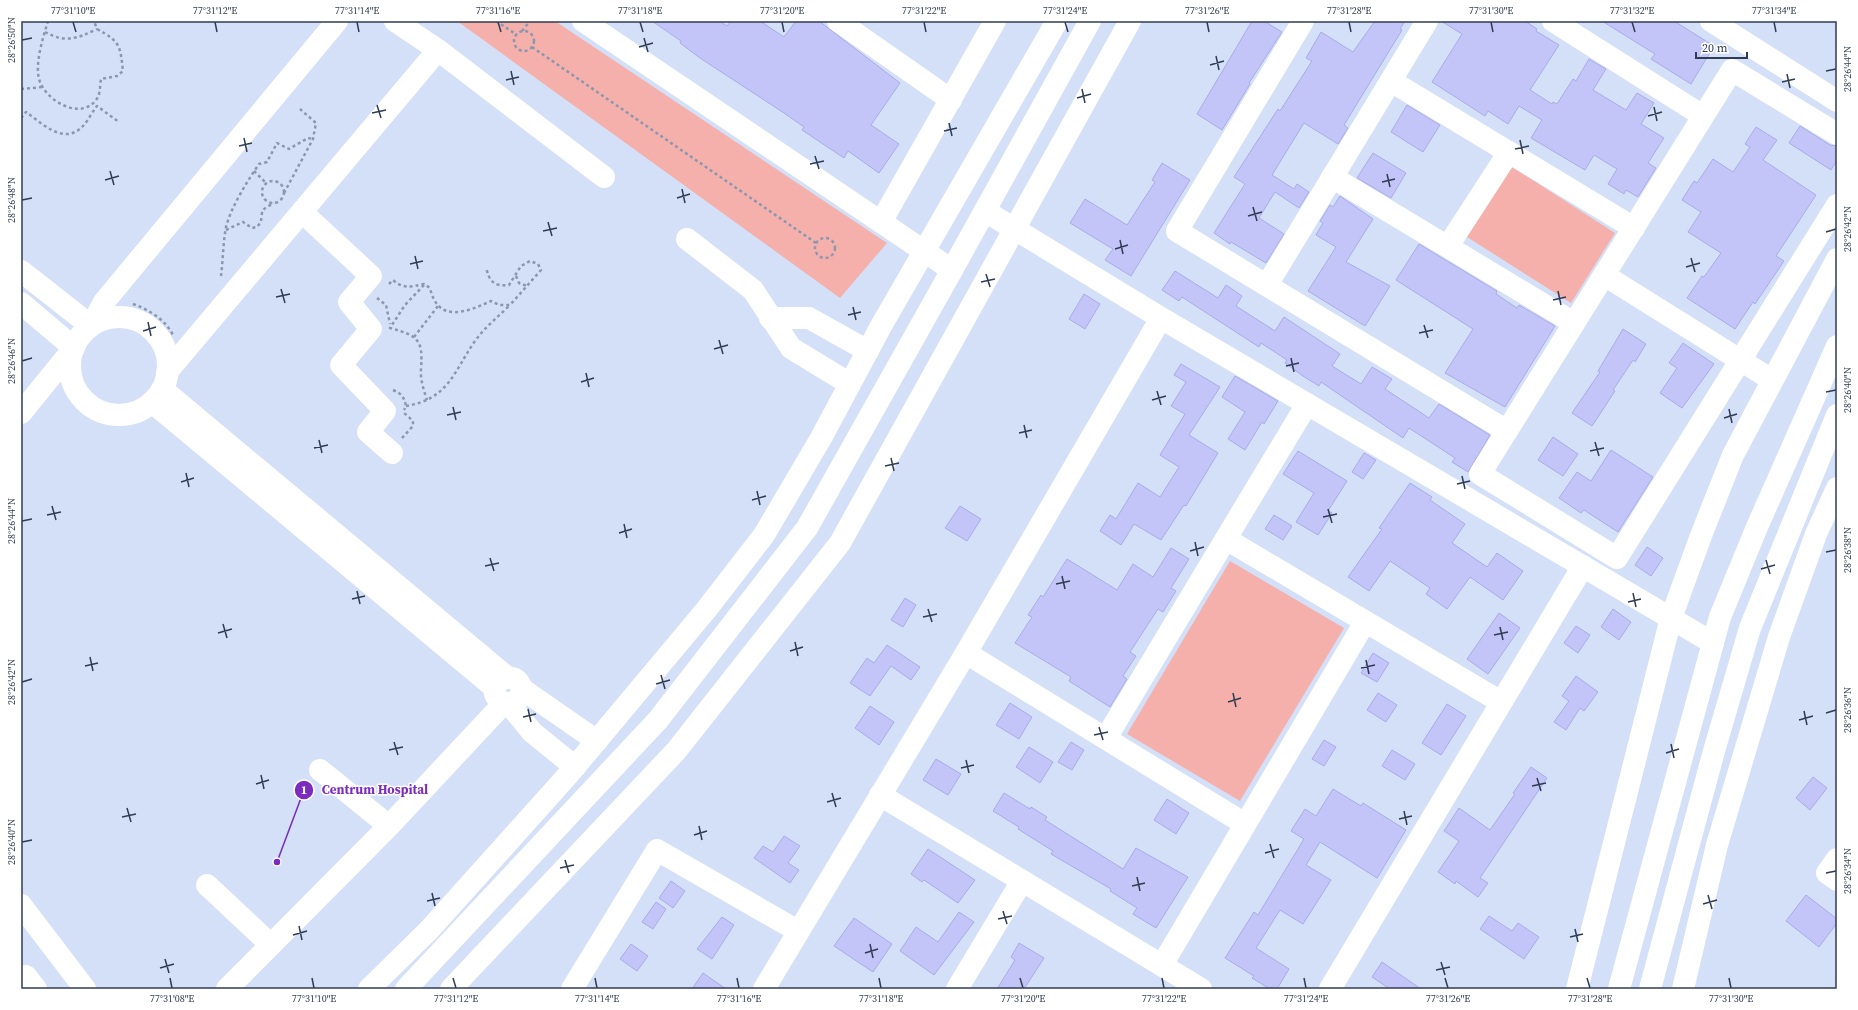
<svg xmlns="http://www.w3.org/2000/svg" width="1858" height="1010" viewBox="0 0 1858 1010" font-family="'Source Serif 4',serif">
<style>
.green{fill:#f5b0ab}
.building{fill:#c3c4f7;stroke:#aaabe8}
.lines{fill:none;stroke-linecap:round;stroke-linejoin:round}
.path{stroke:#8a97ae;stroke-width:2.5;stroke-dasharray:3 3;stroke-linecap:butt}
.minor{stroke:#fff;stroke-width:22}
.ticks{fill:none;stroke:#303c53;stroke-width:1.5}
.leader{fill:none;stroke:#7b2cbf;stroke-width:1.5}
.callout-dot{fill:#7b2cbf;stroke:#fff;stroke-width:1.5}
.mark-label{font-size:12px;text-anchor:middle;font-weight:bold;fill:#fff}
.callout-label{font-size:13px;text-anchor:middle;font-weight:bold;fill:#7b2cbf;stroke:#fff;stroke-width:3;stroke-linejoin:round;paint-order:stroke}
.neatline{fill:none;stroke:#303c53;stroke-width:1.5}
.ticks-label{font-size:10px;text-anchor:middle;fill:#303c53}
</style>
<rect width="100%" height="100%" fill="#d3e0f7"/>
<g class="green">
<path d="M457 21H555L887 243 840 298Z"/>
<path d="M1509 165 1615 233 1571 303 1464 235Z"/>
<path d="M1230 561 1344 628 1240 801 1127 734Z"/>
</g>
<g class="building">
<path d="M652 21H719L727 26 731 21H760L784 37 796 21H819L900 83 871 125 899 144 879 173 848 151 844 158 802 130 804 127 784 113 700 58 680 43 681 41Z"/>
<path d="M1252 21H1264L1282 32 1249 83 1250 84 1222 130 1197 114Z"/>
<path d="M1375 21H1405L1400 29 1402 30 1344 125 1348 128 1338 144 1304 123 1272 175 1294 189 1297 184 1309 192 1299 208 1275 192 1259 218 1284 234 1266 263 1231 242 1230 244 1214 233 1245 184 1234 177 1278 109 1280 111 1312 61 1306 58 1321 32 1353 52Z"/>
<path d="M1441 21H1525L1537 29 1536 31 1559 45 1530 90 1552 104 1553 102 1557 104 1573 79 1576 81 1589 59 1606 69 1593 90 1626 110 1637 93 1654 103 1641 124 1664 138 1648 163 1656 168 1638 197 1626 190 1624 194 1608 184 1617 169 1594 155 1585 170 1531 138 1542 120 1519 106 1508 124 1488 111 1485 116 1432 82 1462 34Z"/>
<path d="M1602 21H1674L1714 46 1691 84 1651 59 1655 54Z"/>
<path d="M1407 105 1440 125 1423 152 1391 132Z"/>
<path d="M1800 126 1830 145 1837 146V160L1831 170 1789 143Z"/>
<path d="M1756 127 1777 140 1763 160 1816 195 1776 256 1784 261 1755 304 1753 302 1735 329 1687 298 1702 276 1704 277 1721 253 1688 232 1701 212 1682 200 1694 181 1697 183 1713 159 1733 172 1750 147 1745 144Z"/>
<path d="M1373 153 1406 173 1391 198 1357 178Z"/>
<path d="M1162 163 1190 180 1131 276 1105 260 1113 249 1070 223 1085 199 1127 225 1155 182 1152 180Z"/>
<path d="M1340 196 1373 219 1346 262 1390 286 1365 326 1308 291 1336 247 1316 235 1323 223 1320 221 1330 205 1333 207Z"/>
<path d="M1419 244 1497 291 1496 294 1517 308 1519 305 1555 326 1505 407 1445 373 1473 329 1396 280Z"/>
<path d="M1175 271 1218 298 1226 285 1242 296 1236 306 1275 331 1284 317 1340 354 1332 366 1361 384 1372 367 1392 379 1385 389 1429 418 1439 404 1490 435 1468 472 1452 462 1455 458 1409 428 1403 438 1321 382 1319 386 1303 376 1285 363 1287 360 1261 343 1259 347 1182 297 1179 301 1162 290Z"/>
<path d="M1084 294 1100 304 1085 329 1069 319Z"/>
<path d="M1623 329 1646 344 1635 362 1633 360 1613 390 1615 391 1592 426 1572 413 1600 372 1598 371Z"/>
<path d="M1683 343 1714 364 1682 408 1660 393 1677 368 1669 363Z"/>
<path d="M1181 364 1220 387 1189 435 1218 453 1186 506 1184 505 1161 540 1134 524 1121 545 1100 531 1110 515 1116 519 1138 483 1160 497 1179 467 1160 455 1185 414 1171 406 1186 382 1174 375Z"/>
<path d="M1235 376 1278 401 1264 424 1262 422 1245 450 1228 439 1245 412 1222 397Z"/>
<path d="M1553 437 1578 454 1563 476 1538 460Z"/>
<path d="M1611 450 1653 477 1618 532 1584 510 1581 513 1559 498 1577 472 1591 481Z"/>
<path d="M1298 451 1347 481 1328 511 1332 513 1318 535 1296 522 1314 493 1283 474Z"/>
<path d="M1364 453 1376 460 1363 479 1352 472Z"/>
<path d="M1410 483 1432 497 1430 500 1465 524 1452 543 1487 567 1497 553 1523 571 1503 600 1470 577 1447 609 1426 594 1430 588 1390 561 1369 591 1348 577 1382 529 1379 528Z"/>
<path d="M960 506 981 519 967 541 945 528Z"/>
<path d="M1274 515 1292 526 1283 540 1265 529Z"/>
<path d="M1647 547 1663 558 1651 576 1635 565Z"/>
<path d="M1171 548 1189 559 1171 588 1176 591 1163 612 1158 609 1130 652 1136 656 1123 676 1127 679 1110 707 1069 681 1071 677 1015 643 1032 617 1028 615 1041 595 1043 597 1067 559 1117 590 1133 564 1153 577Z"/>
<path d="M905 598 916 605 903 627 891 620Z"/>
<path d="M1613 609 1631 622 1619 640 1601 627Z"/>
<path d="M1499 613 1520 628 1488 674 1467 659Z"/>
<path d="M1576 626 1590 635 1578 653 1564 643Z"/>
<path d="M887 645 920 667 911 680 891 666 870 696 850 683 867 658 874 663Z"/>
<path d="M1373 653 1389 663 1377 682 1361 673Z"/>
<path d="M1576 676 1598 692 1584 711 1580 708 1566 730 1554 722 1569 701 1562 696Z"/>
<path d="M1378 693 1397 705 1386 722 1367 710Z"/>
<path d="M1010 703 1032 717 1019 739 996 725Z"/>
<path d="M1447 704 1466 716 1441 755 1422 743Z"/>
<path d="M870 706 894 722 879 745 855 728Z"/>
<path d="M1324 740 1336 747 1324 766 1312 759Z"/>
<path d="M1071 742 1084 750 1072 770 1058 762Z"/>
<path d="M1029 747 1053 762 1040 783 1016 767Z"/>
<path d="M1392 750 1415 764 1405 780 1382 766Z"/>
<path d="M936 759 961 774 948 795 923 780Z"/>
<path d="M1531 767 1547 778 1480 878 1488 883 1478 897 1456 881 1455 884 1438 872 1459 841 1444 831 1459 808 1490 830 1515 794 1513 793Z"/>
<path d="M1813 777 1827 788 1810 810 1796 798Z"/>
<path d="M1333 789 1361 806 1363 803 1406 830 1377 878 1320 842 1306 865 1331 880 1303 924 1280 910 1256 948 1289 969 1277 989H1270L1252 978 1254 976 1225 958 1254 912 1258 915 1304 839 1291 831 1305 809 1316 816Z"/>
<path d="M1004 793 1030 809 1031 807 1047 817 1045 820 1123 869 1136 848 1188 877 1156 928 1133 914 1137 908 1110 891 1111 889 1051 854 1053 851 1018 829 1019 827 993 811Z"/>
<path d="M1167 799 1189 813 1176 834 1154 820Z"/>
<path d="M784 836 800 846 788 863 799 870 790 883 754 858 763 846 773 852Z"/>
<path d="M928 849 975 880 958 903 924 880 922 882 911 874Z"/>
<path d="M671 881 685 891 673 908 659 898Z"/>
<path d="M1806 895 1837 919V923L1819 947 1786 921Z"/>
<path d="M656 902 666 909 653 929 642 922Z"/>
<path d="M959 912 974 922 934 975 900 951 916 927 938 942Z"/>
<path d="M1489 916 1512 931 1518 923 1539 937 1524 959 1480 929Z"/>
<path d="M722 917 734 925 712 959 697 949Z"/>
<path d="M854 918 892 944 873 972 834 946Z"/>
<path d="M1019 943 1044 958 1024 989H997L1015 960 1011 957Z"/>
<path d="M631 944 648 956 637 971 620 959Z"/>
<path d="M1382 962 1421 989H1390L1372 977Z"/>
<path d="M703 973 726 989H692Z"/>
</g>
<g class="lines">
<g class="path">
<path d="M48 21C43 38 35 62 39 79 45 101 83 123 98 97 100 93 100 85 101 79L117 76 123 71C120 46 121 42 97 29L94 21"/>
<path d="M496 21 517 35"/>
<path d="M522 31 530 21"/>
<circle cx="524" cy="41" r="10"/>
<path d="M45 32C65 43 77 39 97 29"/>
<path d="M532 47 816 243"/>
<path d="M21 89 43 87"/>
<path d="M21 118 26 112C43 124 64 146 83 126 88 121 92 112 97 106L119 122"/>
<path d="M254 171 266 183"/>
<circle cx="273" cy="192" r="11"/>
<path d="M284 193 313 139 316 123 300 109"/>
<path d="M226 230 243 222 252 228 257 227 261 222C262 208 262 210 274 203"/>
<circle cx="825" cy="248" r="10"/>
<path d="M221 276C223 260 223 243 226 227 231 207 248 180 259 164L267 162 277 143 289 149 308 138 313 139"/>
<path d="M516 276 519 283 527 286"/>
<path d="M389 284 393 280C403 289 411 287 424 284L430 288C438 323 465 313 491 301L499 305H510L541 270 538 264 530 261 521 266 509 285C494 287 489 281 486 267"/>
<path d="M424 285 405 305 390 328C419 336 423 340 421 369 420 379 424 391 427 400"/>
<path d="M377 298 386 305 390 324"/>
<path d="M133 304C149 310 165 319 173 335"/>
<path d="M414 337 438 306"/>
<path d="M393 390C402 394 404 397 406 406L404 410"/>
<path d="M406 406C449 399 454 371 475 341 485 327 498 317 510 305"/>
<path d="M402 438 413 426V421L403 412"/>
</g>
<g class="minor">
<path d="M395 21 438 50 604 177"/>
<path d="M583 21 952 270"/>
<path d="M838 21 951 100"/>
<path d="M1303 21 1177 231 1507 431"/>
<path d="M1553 21 1703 116"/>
<path d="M1711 21 1837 101"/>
<path d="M1391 81 1634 228"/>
<path d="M1837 134 1732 70 1480 474 1617 558 1837 205"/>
<path d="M1332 177 1574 323"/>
<path d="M985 211 1161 318 1713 643"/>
<path d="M302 212 371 276 349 302 371 329 341 365 385 411 368 432 392 453"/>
<path d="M881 222 995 21"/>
<path d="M687 239 753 290 791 348 850 384"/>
<path d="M1448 246 1509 152"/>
<path d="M21 271 91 326 104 302 337 21"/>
<path d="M1604 275 1772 380"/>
<path d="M1267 285 1427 21"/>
<path d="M21 303 74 348 21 413"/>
<circle cx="119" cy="366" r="49"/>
<path d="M770 318H809L868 351"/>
<path d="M167 372 438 50"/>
<path d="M162 389 507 677"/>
<path d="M152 402 495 688"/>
<path d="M1226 539 1501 702"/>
<path d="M966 653 1245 824"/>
<path d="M522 689 597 741"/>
<path d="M509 704 532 732 575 767"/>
<path d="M1106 738 1307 404"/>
<path d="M320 770 389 826"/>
<path d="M880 795 1201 989"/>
<path d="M1837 859 1827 873 1837 880"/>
<path d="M207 885 271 945"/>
<path d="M21 905 85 989"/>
<path d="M1162 965 1365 622"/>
<path d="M21 978 26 976 36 989"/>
<path d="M227 989 389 826 504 703C514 704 525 698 521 687 513 664 478 689 504 703"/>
<path d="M369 989 429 930 568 775 706 610 764 535 821 438 881 326 1057 21"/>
<path d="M406 989 658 720 807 528 952 270 1090 21"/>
<path d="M451 989 676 751 840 543 1130 21"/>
<path d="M572 989 657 850 798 931"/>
<path d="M764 989 966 653 1161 318"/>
<path d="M957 989 1022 881"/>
<path d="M1330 989 1583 566"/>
<path d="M1577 989 1671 618 1702 533 1733 455 1837 259"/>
<path d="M1619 989 1720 617 1757 527 1837 346"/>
<path d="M1650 989 1714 751 1750 628 1837 415"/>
<path d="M1683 989 1717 845 1779 637 1816 534 1837 488"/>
</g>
</g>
<path class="ticks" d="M73 22 76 32M215 22 217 32M357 22 359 32M498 22 501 32M640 22 643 32M782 22 784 32M924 22 926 32M1065 22 1068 32M1207 22 1209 32M1349 22 1351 32M1491 22 1493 32M1632 22 1635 32M1774 22 1776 32M644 38 648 52M22 40 32 38M639 47 653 43M1216 56 1219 70M1210 65 1224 61M511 71 514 85M1826 71 1836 69M1787 74 1790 88M506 80 519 77M1782 82 1795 79M1082 89 1085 103M1077 98 1091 94M377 105 381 118M1654 107 1657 121M372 113 386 110M1648 116 1662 112M949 123 952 136M944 131 957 128M244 138 247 152M1520 140 1523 154M239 146 252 143M1515 149 1529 146M815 156 819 169M810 164 824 161M110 171 114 185M1387 174 1390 187M105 180 119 176M1382 182 1395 179M682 189 685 203M677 198 690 194M22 200 32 198M1253 207 1257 221M1248 216 1262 212M548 222 552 236M543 231 557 228M1826 232 1836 229M1120 240 1123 254M1115 249 1128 245M415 256 418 269M1691 258 1695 272M410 264 423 261M1686 267 1700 263M986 274 990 287M981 282 995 279M281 289 285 303M1558 291 1561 305M276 297 290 294M1553 300 1566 297M853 307 856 320M848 315 861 312M148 322 151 336M1424 325 1428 338M143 331 156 327M1419 333 1433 330M719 340 723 354M714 349 728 345M1291 358 1294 372M22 361 32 358M1286 366 1299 363M586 373 589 387M581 382 594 378M1157 391 1161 405M1826 392 1836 390M1152 400 1166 396M453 407 456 420M1729 409 1732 423M447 415 461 412M1724 418 1737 414M1024 425 1027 438M1019 433 1032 430M319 440 322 453M1595 442 1599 456M314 448 328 445M1590 451 1604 448M891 458 894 471M885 466 899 463M186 473 189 487M1462 476 1465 489M181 482 194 478M1457 484 1470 481M757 491 760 505M752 500 766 496M52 506 56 520M1328 509 1332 523M47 515 61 512M1323 517 1337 514M22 521 32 519M624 524 627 538M619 533 632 529M1195 542 1198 556M1190 551 1204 547M1826 552 1836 550M490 558 494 571M1766 560 1770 574M485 566 499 563M1761 569 1775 565M1062 576 1065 589M1056 584 1070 581M357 591 360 604M1633 593 1636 607M352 599 365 596M1628 602 1641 599M928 609 932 622M923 617 937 614M223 624 227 638M1500 627 1503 640M218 633 232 629M1494 635 1508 632M795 642 798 656M790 651 803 647M90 657 93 671M1366 660 1369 674M85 666 98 663M1361 668 1375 665M661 675 665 689M22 682 32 679M656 684 670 680M1233 693 1236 707M1228 702 1241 698M528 709 531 722M1804 711 1807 725M1826 713 1836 710M523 717 536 714M1799 720 1813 716M1099 727 1103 740M1094 735 1108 732M394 742 398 755M1671 744 1674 758M389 750 403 747M1666 753 1679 749M966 760 969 773M961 768 974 765M261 775 264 789M1537 778 1541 791M256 784 269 780M1532 786 1546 783M832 793 836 807M827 802 841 798M127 808 131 822M1404 811 1407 825M122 817 136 814M1399 819 1412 816M699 826 702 840M694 835 707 831M22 842 32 840M1270 844 1274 858M1265 853 1279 849M565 860 569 873M560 868 574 865M1826 873 1836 871M1137 877 1140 891M1132 886 1145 883M432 893 435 906M1708 895 1712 909M427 901 440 898M1703 904 1717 900M1003 911 1007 924M998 919 1012 916M299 926 302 940M1575 929 1578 942M293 935 307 931M1570 937 1583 934M870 944 873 958M865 953 878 949M165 959 169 973M1441 962 1445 975M160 968 174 964M1436 970 1450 967M170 978 172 988M312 978 314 988M453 978 456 988M595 978 597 988M737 978 739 988M879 978 881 988M1020 978 1023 988M1162 978 1164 988M1304 978 1306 988M1445 978 1448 988M1587 978 1590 988M1729 978 1731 988"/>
<path class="leader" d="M277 862L304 790"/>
<g class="callout-dot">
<circle cx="277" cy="862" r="4"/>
<circle cx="304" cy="790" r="10"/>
</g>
<g class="mark-label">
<text x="304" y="794">1</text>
</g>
<g class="callout-label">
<text x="375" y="794">Centrum Hospital</text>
</g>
<rect width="1858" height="1010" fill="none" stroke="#ffffff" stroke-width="44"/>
<path d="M1696 52v6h51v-6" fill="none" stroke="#303c53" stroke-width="2"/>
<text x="1702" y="52" font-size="12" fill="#303c53" stroke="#ffffff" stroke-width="3" paint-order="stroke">20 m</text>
<rect x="22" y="22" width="1814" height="966" class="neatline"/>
<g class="ticks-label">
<text x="73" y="14">77°31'10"E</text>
<text x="215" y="14">77°31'12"E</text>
<text x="357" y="14">77°31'14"E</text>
<text x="498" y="14">77°31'16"E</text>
<text x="640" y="14">77°31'18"E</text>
<text x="782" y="14">77°31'20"E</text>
<text x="924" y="14">77°31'22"E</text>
<text x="1065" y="14">77°31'24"E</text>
<text x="1207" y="14">77°31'26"E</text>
<text x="1349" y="14">77°31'28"E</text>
<text x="1491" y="14">77°31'30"E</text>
<text x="1632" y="14">77°31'32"E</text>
<text x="1774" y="14">77°31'34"E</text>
<text transform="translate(11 40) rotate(-90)" y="4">28°26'50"N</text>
<text transform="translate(1847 69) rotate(-90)" y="4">28°26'44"N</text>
<text transform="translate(11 200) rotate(-90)" y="4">28°26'48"N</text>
<text transform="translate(1847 229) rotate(-90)" y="4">28°26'42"N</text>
<text transform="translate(11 361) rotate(-90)" y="4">28°26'46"N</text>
<text transform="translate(1847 390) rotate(-90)" y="4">28°26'40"N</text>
<text transform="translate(11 521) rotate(-90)" y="4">28°26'44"N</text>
<text transform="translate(1847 550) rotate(-90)" y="4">28°26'38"N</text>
<text transform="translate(11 682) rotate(-90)" y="4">28°26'42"N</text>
<text transform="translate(1847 710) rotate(-90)" y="4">28°26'36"N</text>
<text transform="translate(11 842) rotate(-90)" y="4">28°26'40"N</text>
<text transform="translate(1847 871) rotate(-90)" y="4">28°26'34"N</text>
<text x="172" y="1002">77°31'08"E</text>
<text x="314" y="1002">77°31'10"E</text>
<text x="456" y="1002">77°31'12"E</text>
<text x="597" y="1002">77°31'14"E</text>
<text x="739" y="1002">77°31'16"E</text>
<text x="881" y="1002">77°31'18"E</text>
<text x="1023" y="1002">77°31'20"E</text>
<text x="1164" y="1002">77°31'22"E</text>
<text x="1306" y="1002">77°31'24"E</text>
<text x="1448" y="1002">77°31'26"E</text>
<text x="1590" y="1002">77°31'28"E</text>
<text x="1731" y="1002">77°31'30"E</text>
</g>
</svg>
